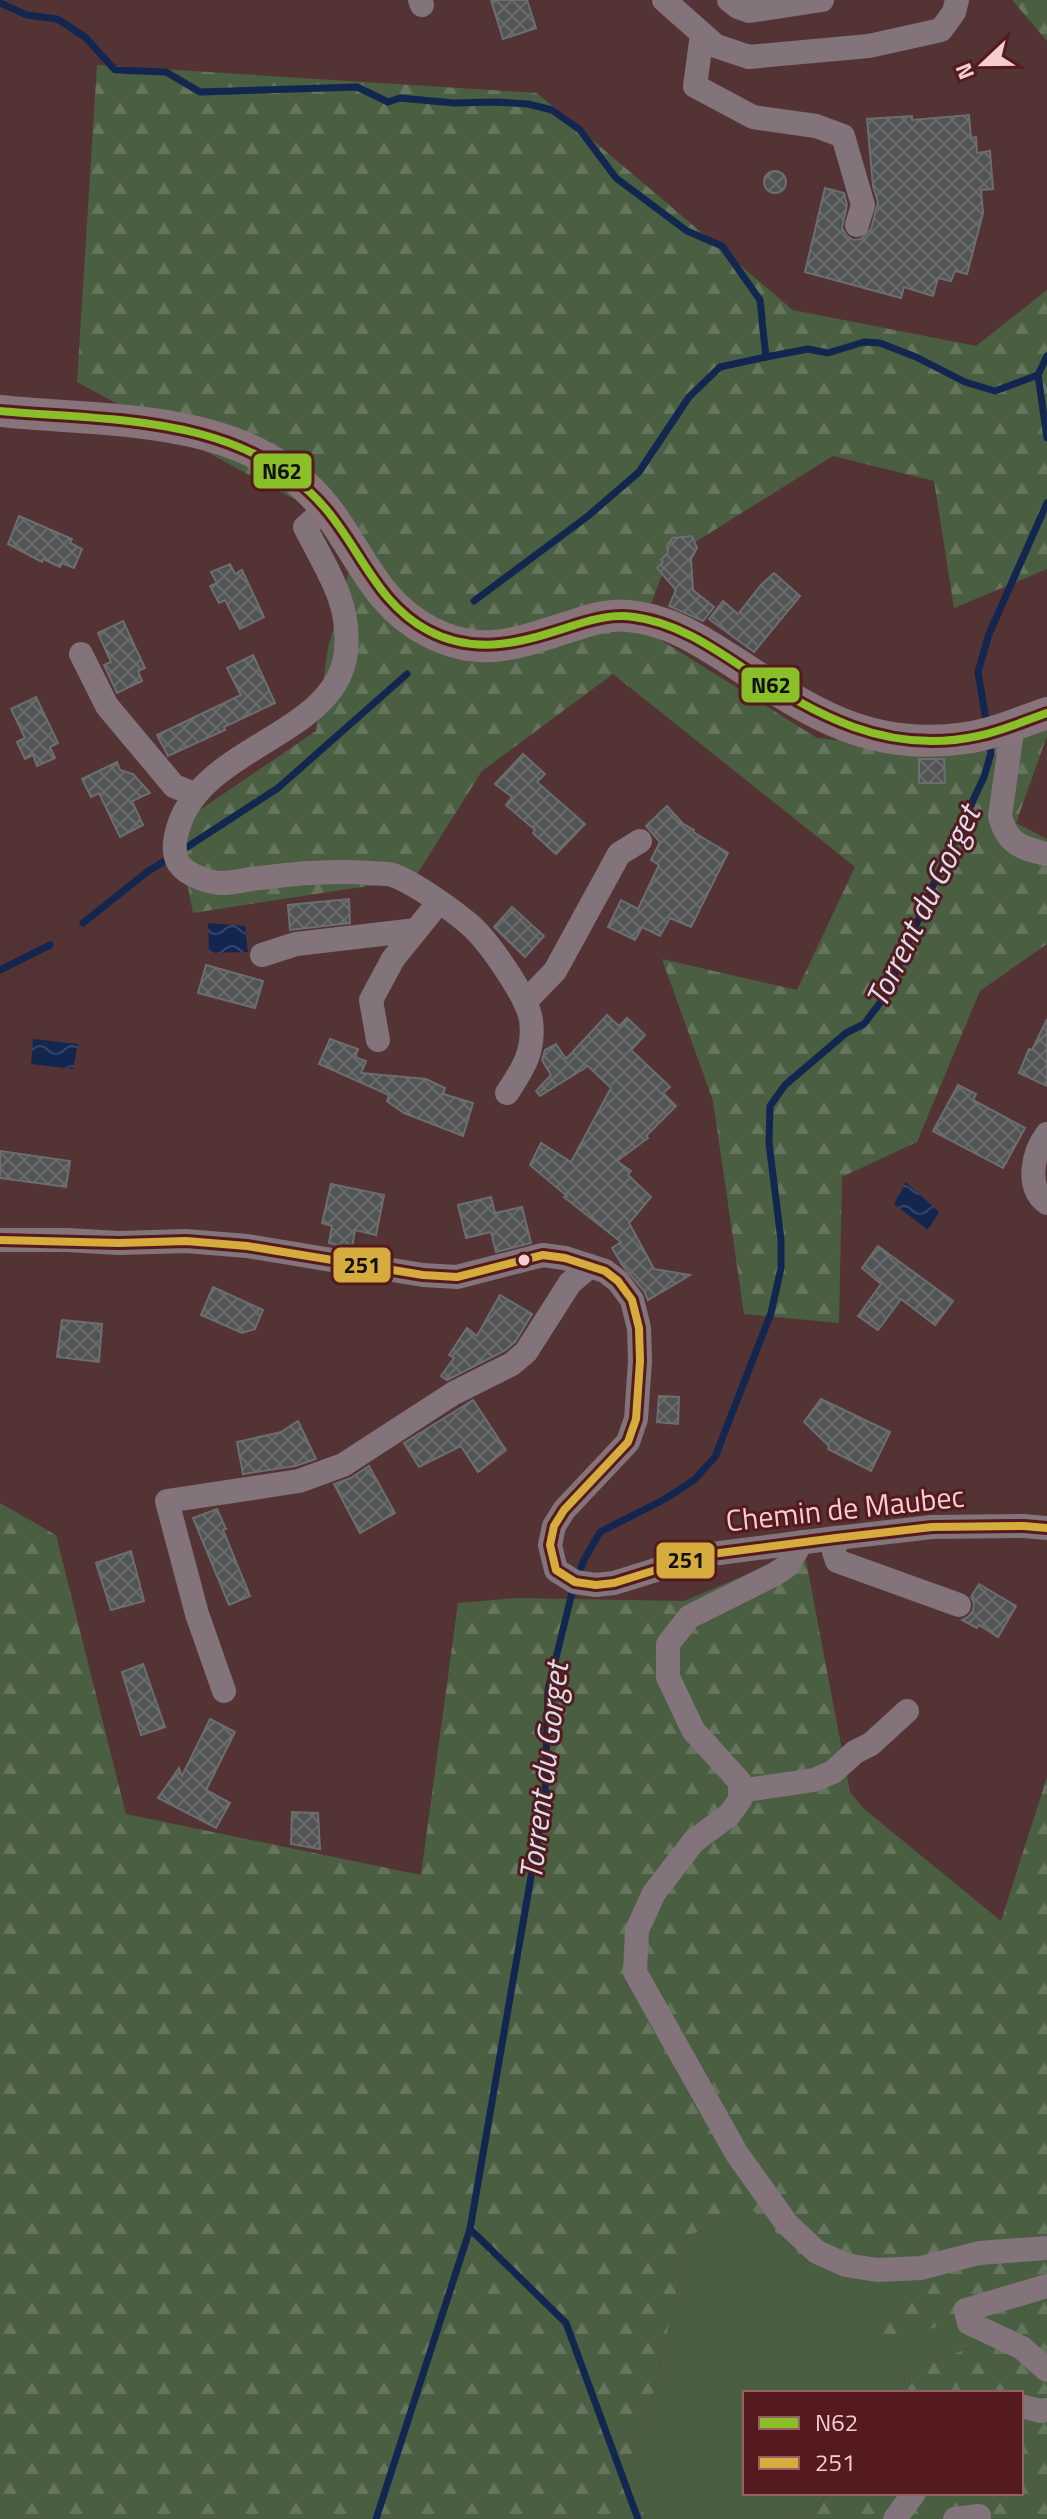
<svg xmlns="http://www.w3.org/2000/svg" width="1047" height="2519" viewBox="0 0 1047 2519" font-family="'Titillium Web',sans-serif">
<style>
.green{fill:#4a5e42}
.forest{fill:url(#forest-firs)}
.water{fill:url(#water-waves)}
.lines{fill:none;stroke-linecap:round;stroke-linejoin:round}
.stream{stroke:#122650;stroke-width:7}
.building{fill:url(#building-cross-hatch);stroke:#6c6e70;stroke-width:2}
.minor{stroke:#82747a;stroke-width:24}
.major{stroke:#877379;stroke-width:32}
.bus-1-casing{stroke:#551a1d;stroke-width:14}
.bus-2-casing{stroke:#551a1d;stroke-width:14}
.bus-1{stroke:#8abf2a;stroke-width:8}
.bus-2{stroke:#d6ac3e;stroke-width:8}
.bus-dot{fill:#f5cecd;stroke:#551a1d;stroke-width:3}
.labels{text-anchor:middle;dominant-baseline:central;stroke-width:6;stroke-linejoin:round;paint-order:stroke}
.street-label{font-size:30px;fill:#f5cecd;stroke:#551a1d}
.water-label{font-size:32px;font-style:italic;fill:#d7e0f0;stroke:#551a1d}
.line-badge{stroke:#551a1d;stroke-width:3}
.pale-badge-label{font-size:22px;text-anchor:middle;font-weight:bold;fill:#111}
</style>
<defs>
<pattern id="forest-firs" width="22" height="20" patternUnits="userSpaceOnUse" patternTransform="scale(2)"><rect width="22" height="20" fill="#4a5e42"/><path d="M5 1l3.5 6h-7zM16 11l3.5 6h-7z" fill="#65745c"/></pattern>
<pattern id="water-waves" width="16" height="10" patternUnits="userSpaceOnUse" patternTransform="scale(2)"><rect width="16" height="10" fill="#122650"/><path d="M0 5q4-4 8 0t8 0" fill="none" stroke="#354468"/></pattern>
<pattern id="building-cross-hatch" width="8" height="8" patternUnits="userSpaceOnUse" patternTransform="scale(2)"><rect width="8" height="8" fill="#505454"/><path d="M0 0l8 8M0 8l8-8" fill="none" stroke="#6a6b6b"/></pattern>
</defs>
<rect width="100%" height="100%" fill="#543334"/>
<path class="green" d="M752 2210 808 2263 909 2285 871 2324 984 2309 988 2339 905 2375 903 2393H745V2493H831L798 2519H646L628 2465 652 2399 690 2235Z"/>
<g class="forest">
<path d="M1012 0H1047V41Z"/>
<path d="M97 65 537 93 793 310 976 346 1047 290V569L954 608 934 481 833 456 668 559 642 628 817 738 954 752 1047 729V736L1016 823 1047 839V944L980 991 917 1142 842 1177 839 1323 744 1314 713 1101 662 959 797 990 855 867 613 674 482 771 414 879 193 913 176 826 316 731 328 648 359 534 77 382Z"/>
<path d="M0 1503 56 1535 126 1814 421 1875 458 1603 517 1598 684 1601 804 1550 850 1792 863 1808 1001 1921 1047 1777V2519H798L831 2493H1021V2393H903L905 2375 988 2339 984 2310 880 2347 871 2324 908 2285 808 2263 752 2210 690 2235 652 2399 628 2465 646 2519H0Z"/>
</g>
<g class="water">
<path d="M208 923 245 926 248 952 209 953Z"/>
<path d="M33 1039 78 1044 73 1069 31 1064Z"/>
<path d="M906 1182 939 1212 928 1230 894 1204Z"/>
</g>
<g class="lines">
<g class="stream">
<path d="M0 3 27 15 57 19 67 25 86 38 115 70 166 72 200 92 357 87 388 102 400 98 454 103 496 102 528 104 552 110 580 130 616 178 687 231 722 246 760 300 762 318"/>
<path d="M762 321 766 357 808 349 828 353 864 342 880 343 916 357 965 382 995 391 1038 375 1047 356"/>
<path d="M1038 375 1047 438"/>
<path d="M474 601 588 516 639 472 689 397 720 367 766 357"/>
<path d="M987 726 978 672 989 634 1047 503"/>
<path d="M181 851 278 788 407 674"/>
<path d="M83 923 147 872 171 857"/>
<path d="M0 970 50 945"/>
<path d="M470 2229 566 2323 638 2519"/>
<path d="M376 2519 470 2229 545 1796 548 1690 573 1589 584 1560 600 1532 665 1499 694 1480 715 1457 771 1313 781 1268V1240L769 1143 770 1106 785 1085 846 1033 864 1024 886 995 935 881 984 777 991 753 989 742"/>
</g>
</g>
<g class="building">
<path d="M491 0H527L536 28 503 39Z"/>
<path d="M969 115 971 138 976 137 977 153 990 151 993 189 981 190 983 213 967 274 955 271 951 281 938 278 933 296 904 287 901 298 805 272 825 188 844 193 847 205 842 228 847 236 853 240 861 239 871 229 878 202 873 186 867 119 912 116V120Z"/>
<circle cx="775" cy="182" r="11"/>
<path d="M19 516 72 539 70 543 82 549 74 568 62 563 60 567 43 559 42 562 8 544Z"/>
<path d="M692 536 697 548 691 559 693 590 714 607 703 621 669 606 676 590 657 568 663 562 661 560 668 553 667 545 673 538Z"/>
<path d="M230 564 235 574 242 570 264 617 240 629 225 600 219 603 210 586 217 583 211 572Z"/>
<path d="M774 573 800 596 754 652 709 619 723 601 738 614 761 585Z"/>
<path d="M123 621 145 668 138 671 142 681 117 693 104 665 111 662 98 633Z"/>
<path d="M253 655 275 703 224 727 225 730 168 756 157 735 241 695 227 668Z"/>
<path d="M36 697 58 743 50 747 55 758 37 766 33 755 25 759 17 742 25 738 11 709Z"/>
<path d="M523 754 545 774 537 782 585 824 556 854 533 833 535 830 506 805 512 797 495 784Z"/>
<path d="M919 759H944L945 783H919Z"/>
<path d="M117 762 120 770 133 774 150 793 132 801 143 825 120 837 99 793 91 797 82 779Z"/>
<path d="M667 806 683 824 694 830 693 832 728 853 691 927 670 918 660 936 642 927 635 940 608 927 621 900 638 909 659 865 651 860 660 842 646 826Z"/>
<path d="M349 899 350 923 290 930 288 905Z"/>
<path d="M512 907 544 936 525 957 494 927Z"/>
<path d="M206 965 263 981 255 1008 198 993Z"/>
<path d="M607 1015 619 1026 627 1018 645 1035 631 1050 670 1087 663 1093 676 1106 646 1136 648 1138 617 1161 631 1171 628 1175 651 1197 629 1223 654 1269 690 1275 648 1300 644 1291 622 1265 612 1248 621 1242 564 1197 567 1196 530 1165 541 1143 571 1162 611 1088 588 1066 540 1096 536 1091 551 1075 542 1060 545 1050 556 1044 566 1059Z"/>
<path d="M1047 1019V1086L1019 1073 1029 1049 1032 1050Z"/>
<path d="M330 1039 358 1049 355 1057 366 1061 361 1073 426 1079 445 1088 443 1094 473 1103 463 1136 404 1113 387 1101 389 1095 319 1064Z"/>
<path d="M958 1085 976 1094 973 1100 1025 1128 1003 1168 933 1131Z"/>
<path d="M0 1151 70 1161 66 1187 0 1178Z"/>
<path d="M331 1184 384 1195 376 1235 355 1230 352 1248 329 1243 332 1226 322 1223Z"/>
<path d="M491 1197 495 1213 522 1207 531 1243 496 1252 491 1232 466 1238 458 1205Z"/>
<path d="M878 1246 953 1301 935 1325 901 1299 878 1330 858 1316 881 1284 862 1268Z"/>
<path d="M213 1287 263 1310 255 1329 242 1333 201 1315Z"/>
<path d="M500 1295 532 1314 515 1342 504 1351 447 1380 441 1376 454 1358 449 1355 467 1328 477 1336Z"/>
<path d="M62 1320 102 1324 99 1362 57 1357Z"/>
<path d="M659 1396 679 1397 678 1424 657 1422Z"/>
<path d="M821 1399 890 1432 871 1471 828 1449 829 1446 804 1422Z"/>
<path d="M473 1400 506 1450 478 1472 461 1446 419 1467 404 1443Z"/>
<path d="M298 1421 316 1459 295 1466 243 1474 237 1442 281 1432Z"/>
<path d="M369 1466 395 1513 360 1533 334 1484 351 1478Z"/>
<path d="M217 1509 226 1529 223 1530 250 1596 229 1605 193 1518Z"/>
<path d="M131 1551 144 1601 111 1610 96 1563Z"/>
<path d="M979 1584 1016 1606 998 1637 979 1625 977 1628 962 1620 968 1617 973 1611 974 1603 971 1597Z"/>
<path d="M143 1664 165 1727 141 1735 122 1672Z"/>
<path d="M210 1719 235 1732 206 1790 230 1803 216 1828 158 1798 179 1768 182 1776Z"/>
<path d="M292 1812 318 1813 320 1849 291 1844Z"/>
</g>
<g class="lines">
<g class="minor">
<path d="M420 0 422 5"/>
<path d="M664 0 716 46 749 57 869 46 941 30 954 12 957 0"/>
<path d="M729 0 738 7 749 11 822 0"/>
<path d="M702 34 695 86 753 117 816 126 843 136 863 205 857 225"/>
<path d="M326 509 305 527C326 569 351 602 346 651 338 738 194 745 176 836 174 845 174 858 180 865 188 875 205 881 218 883 231 884 247 879 260 878 296 873 332 870 369 873 376 874 386 873 393 875 416 884 450 908 469 924 488 940 527 996 531 1020 535 1051 523 1069 507 1093"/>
<path d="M81 654 107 706 174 786 194 794"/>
<path d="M1013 725 1000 816C1007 844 1021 848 1047 854"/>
<path d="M262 955 296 944 416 930"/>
<path d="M525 1002 555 971 619 854 640 841"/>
<path d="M378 1040 371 1000 393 959 439 902"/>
<path d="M1047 1134C1033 1152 1025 1188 1047 1203"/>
<path d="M0 1240H67L119 1243 186 1241 247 1246 423 1275 457 1277 543 1255 565 1258 605 1271 618 1281 632 1300 639 1328 640 1361 636 1419 628 1442 564 1510 554 1526 550 1545 556 1570 575 1582 596 1585 614 1583 704 1555 836 1538 932 1527 1024 1526 1047 1528"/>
<path d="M836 1538 834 1552 837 1561 959 1605"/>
<path d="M802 1542 787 1566 775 1574 689 1617 668 1644V1677L693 1730 740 1782V1800L729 1815 694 1841 654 1893 637 1930 635 1972 737 2154 787 2224 817 2252 846 2265 877 2270 921 2268 979 2253 1047 2248"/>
<path d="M224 1691 197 1614 167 1501 299 1481 343 1465 454 1393 512 1364 526 1352 570 1283 590 1266"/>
<path d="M740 1791 814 1780 833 1772 855 1752 871 1744 907 1711"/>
<path d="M1047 2286 966 2310 969 2323 1022 2348 1047 2370"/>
<path d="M1021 2406 1040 2411 1047 2410"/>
<path d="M895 2519 914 2493"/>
<path d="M955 2519 979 2516"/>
</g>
<path class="major" d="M0 411C110 423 250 411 326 509 360 553 376 605 430 632 484 660 521 641 575 625 592 619 610 614 628 616 669 619 703 642 737 664 813 714 871 752 966 738 994 734 1021 722 1047 713"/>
<defs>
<path id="bus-1" d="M0 411C113 421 244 414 325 508 361 550 377 604 429 631 478 657 526 641 575 625 594 619 613 614 634 617 674 622 709 645 742 667 816 715 887 756 978 736 1002 731 1024 721 1047 713"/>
<path id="bus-2" d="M0 1240 119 1243 186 1241 247 1246 423 1275 457 1277 543 1255 565 1258 605 1271 618 1281 632 1300 639 1328 640 1361 636 1419 628 1442 564 1510 554 1526 550 1545 556 1570 575 1582 596 1585 614 1583 704 1555 836 1538 932 1527 1024 1526 1047 1528"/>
</defs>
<use href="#bus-1" class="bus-1-casing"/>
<use href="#bus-2" class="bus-2-casing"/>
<use href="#bus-1" class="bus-1"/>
<use href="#bus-2" class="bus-2"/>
</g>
<circle class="bus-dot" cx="524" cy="1260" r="7"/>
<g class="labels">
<g class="street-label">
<text transform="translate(845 1508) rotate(-6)">Chemin de Maubec</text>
</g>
<g class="water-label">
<text transform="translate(922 906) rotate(-64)">Torrent du Gorget</text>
<text transform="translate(543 1771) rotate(-83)">Torrent du Gorget</text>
</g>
</g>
<g class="line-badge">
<rect x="252" y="452" width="61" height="38" rx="8" fill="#8abf2a"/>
<rect x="740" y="666" width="61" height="38" rx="8" fill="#8abf2a"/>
<rect x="332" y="1246" width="60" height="38" rx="8" fill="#d6ac3e"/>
<rect x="655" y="1541" width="61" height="39" rx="8" fill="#d6ac3e"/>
</g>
<g class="pale-badge-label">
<text x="282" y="479">N62</text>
<text x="771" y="693">N62</text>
<text x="362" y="1273">251</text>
<text x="686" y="1568">251</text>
</g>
<rect x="743" y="2391" width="280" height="104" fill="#551a1d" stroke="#956263" stroke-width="2"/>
<rect x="759" y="2417" width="40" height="12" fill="#8abf2a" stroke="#956263" stroke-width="2"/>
<text x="815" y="2431" font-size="24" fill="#f5cecd">N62</text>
<rect x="759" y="2457" width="40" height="12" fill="#d6ac3e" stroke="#956263" stroke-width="2"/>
<text x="815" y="2471" font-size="24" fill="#f5cecd">251</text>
<g transform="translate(983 64) rotate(248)" stroke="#551a1d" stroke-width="6" paint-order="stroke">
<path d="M0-6L14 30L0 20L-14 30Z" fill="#f5cecd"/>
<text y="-12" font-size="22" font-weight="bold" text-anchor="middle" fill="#f5cecd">N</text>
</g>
</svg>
